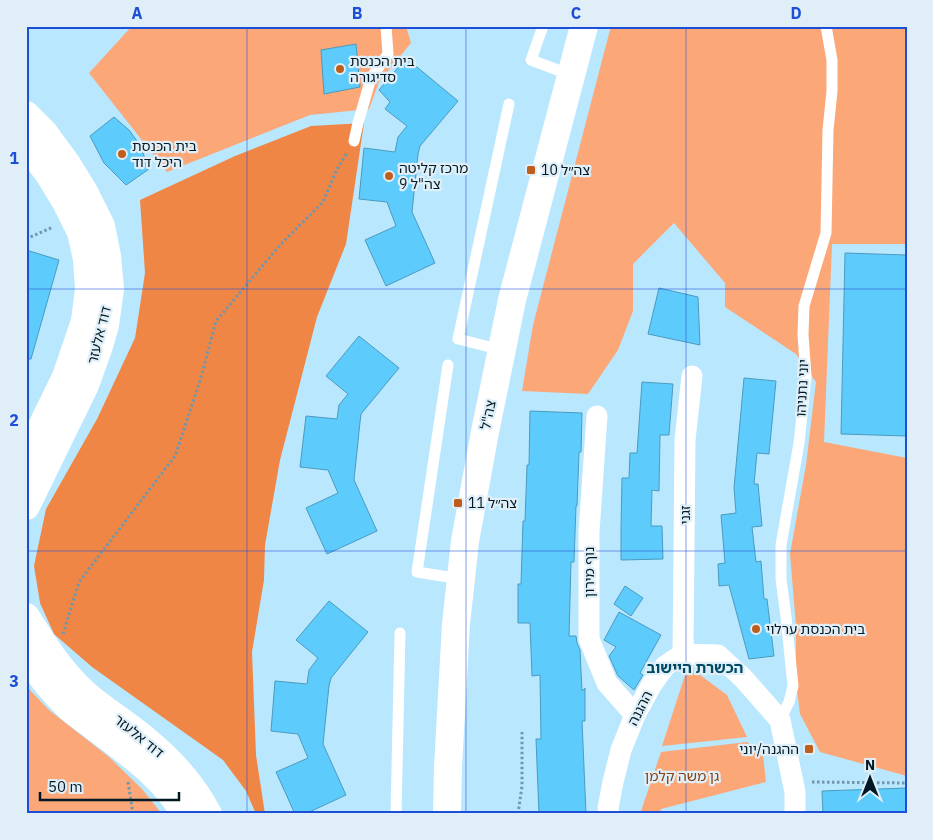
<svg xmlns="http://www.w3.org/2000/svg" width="933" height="840" viewBox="0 0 933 840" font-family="'IBM Plex Sans','Noto Sans Hebrew',sans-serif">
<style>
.green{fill:#fba778}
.forest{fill:#f08646}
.building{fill:#5dcbfb;stroke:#4b9bbf}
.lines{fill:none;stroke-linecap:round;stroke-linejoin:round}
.path{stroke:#7297aa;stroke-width:3;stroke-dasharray:2.5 2.5;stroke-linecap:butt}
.lane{stroke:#fff;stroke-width:11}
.street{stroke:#fff;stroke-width:21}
.secondary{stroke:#fff;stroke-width:28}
.grid{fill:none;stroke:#1d4ed8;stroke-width:1;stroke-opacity:0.55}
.poi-dot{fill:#bf5e1c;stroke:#e0eff7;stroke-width:2}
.labels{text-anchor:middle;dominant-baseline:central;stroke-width:4.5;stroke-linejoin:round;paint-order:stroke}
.poi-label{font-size:14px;fill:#011924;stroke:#e0eff7;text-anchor:start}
.street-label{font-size:14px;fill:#011924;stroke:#e0eff7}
.park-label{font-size:14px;fill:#844012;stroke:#e0eff7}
.neighbourhood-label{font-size:15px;font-weight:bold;fill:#024a64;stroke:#e0eff7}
.neatline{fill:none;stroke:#1d4ed8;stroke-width:2}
.grid-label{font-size:16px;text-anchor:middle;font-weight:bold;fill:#1d4ed8}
</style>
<rect width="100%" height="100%" fill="#b9e7fe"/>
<g class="green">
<path d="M132 26H406L411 43 379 82 369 109 310 115 167 172 89 73Z"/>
<path d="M611 26H907V244H832L824 442 907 458V776L820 752 800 714 796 683V626L790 554 806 465 816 382 796 354 725 307V283L674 223 633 264V311L618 350 588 394 522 391 533 325Z"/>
<path d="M688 666 727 695 747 737 662 746Z"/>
<path d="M26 686 49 710 109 757 142 789 162 814H26Z"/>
<path d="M747 742 763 755 766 782 661 809 659 814H640L661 752Z"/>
</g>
<path class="forest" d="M364 123 346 244 317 317 280 460 265 545 264 580 252 652 256 755 265 814H256L246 791 223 760 92 667 54 634 40 603 34 566 46 509 97 419 135 338 145 273 140 200 235 156 311 126Z"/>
<g class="building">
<path d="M356 44 360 87 324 94 321 50Z"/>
<path d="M406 58 458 101 420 146 418 154 412 212 435 263 386 286 365 240 396 226 387 202 359 199 364 148 395 152 398 137 407 126 385 109 390 102 379 90Z"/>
<path d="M114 117 129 130 140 145 149 169 126 185 104 163 90 136Z"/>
<path d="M26 250 59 260 31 359H26Z"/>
<path d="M845 253 907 255V436L841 434Z"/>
<path d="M659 288 698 297 700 345 648 334Z"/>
<path d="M359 336 399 368 361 414 360 422 354 480 377 531 327 554 306 508 338 493 328 470 300 467 306 416 337 419 339 405 348 394 326 376Z"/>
<path d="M744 378 776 381 769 454 757 453 754 484H758L762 526 752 527 756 562 761 561 764 599H767L774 656 749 659 729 585 719 586 718 564 725 563 721 515 736 513 734 488Z"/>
<path d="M642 382 673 384 669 435H660L659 491 652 490 651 526H662L663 559 621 560V528L622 478H629L630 453H637Z"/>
<path d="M530 411 582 413 581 452H579L577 506H576L574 562H571L569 636H576L577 643 580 650 582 691 585 688V721H582L586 814H539L536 739H541L540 675 532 676 530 623H518V584H521L523 521H525L527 465H529Z"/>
<path d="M625 586 643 598 631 616 614 604Z"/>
<path d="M329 601 368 632 331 678 329 686 323 744 346 795 305 814H295L276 772 308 758 298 734 271 731 275 681 307 684 309 670 318 658 296 640Z"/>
<path d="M619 612 661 635 640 673 643 675 634 690 618 676 609 656 616 647 604 640Z"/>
<path d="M906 788 907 814H823L822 791Z"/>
</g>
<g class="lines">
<g class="path">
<path d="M26 239 53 227"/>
<path d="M63 634 79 582 175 456 200 381 216 321 280 245 323 202 337 169 347 153"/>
<path d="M128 782 133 814"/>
<path d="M812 782 907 783"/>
<path d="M518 814 522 786V732"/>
</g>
<g class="lane">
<path d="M543 26 531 60 571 75"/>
<path d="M354 141 358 123 371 78 388 54 386 26"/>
<path d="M502 350 458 339 509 104"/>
<path d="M448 365 417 572 461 579"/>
<path d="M780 720 789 702 793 686 786 617 781 579V545L799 443 806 376 803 335 804 306 826 233 828 130 832 91V60L826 26"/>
<path d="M396 814 400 633"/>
</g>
<g class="street">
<path d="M597 416 589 532V639L607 683 635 715"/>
<path d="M683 654 685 440 692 376"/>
<path d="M609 814 608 808 613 782 621 750 635 715 652 684 665 666 683 654 718 655 743 678 780 720 795 792V814"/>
</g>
<g class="secondary">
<path d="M26 115 44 133 66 163 84 192 101 226 107 256 110 289 105 325 99 346 85 385 26 506"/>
<path d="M26 144 49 174 66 202 81 232 87 259 89 289 85 321 66 377 26 459"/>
<path d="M26 617C43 644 60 671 84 693 104 711 129 725 150 744 174 764 193 786 208 814"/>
<path d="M26 655C39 674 53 692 70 708 78 715 87 721 95 727 127 752 164 776 185 814"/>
<path d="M447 814 448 767 456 624 465 541 485 432 512 300 584 26"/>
</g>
</g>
<path class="grid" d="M247 26V814M466 26V814M686 26V814M26 289H907M26 551H907"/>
<g class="poi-dot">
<circle cx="340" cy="69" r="5"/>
<circle cx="122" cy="154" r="5"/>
<rect x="526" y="165" width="10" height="10" rx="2.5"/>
<circle cx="389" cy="176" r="5"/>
<rect x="453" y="498" width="10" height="10" rx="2.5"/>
<circle cx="756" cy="629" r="5"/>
<rect x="804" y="744" width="10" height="10" rx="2.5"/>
</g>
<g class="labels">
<g class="poi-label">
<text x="350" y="61">בית הכנסת<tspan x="350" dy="16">סדיגורה</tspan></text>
<text x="132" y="146">בית הכנסת<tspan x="132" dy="16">היכל דוד</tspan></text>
<text x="399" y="168">מרכז קליטה<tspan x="399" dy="16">צה"ל 9</tspan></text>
<text x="541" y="170">צה״ל 10</text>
<text x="468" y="503">צה״ל 11</text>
<text x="766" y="629">בית הכנסת ערלוי</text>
<text x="799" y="749" text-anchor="end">ההגנה/יוני</text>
</g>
<g class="street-label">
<text transform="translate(99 335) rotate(-76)">דוד אלעזר</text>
<text transform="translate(802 388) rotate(-87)">יוני נתניהו</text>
<text transform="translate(488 415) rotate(-78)">צה"ל</text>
<text transform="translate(685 515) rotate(-90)">זגני</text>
<text transform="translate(589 572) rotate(-90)">נוף מירון</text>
<text transform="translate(640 708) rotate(-63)">ההגנה</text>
<text transform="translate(139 736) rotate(39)">דוד אלעזר</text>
</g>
<g class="park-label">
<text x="682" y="776">גן משה קלמן</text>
</g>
<g class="neighbourhood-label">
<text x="695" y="667">הכשרת היישוב</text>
</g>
</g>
<rect width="933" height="840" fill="none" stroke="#e0eff7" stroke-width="55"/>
<g transform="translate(870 778)" stroke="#e0eff7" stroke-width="4" paint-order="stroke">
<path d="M0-4L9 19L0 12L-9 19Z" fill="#011924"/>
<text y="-8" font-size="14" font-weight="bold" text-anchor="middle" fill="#011924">N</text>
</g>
<path d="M40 792v8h139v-8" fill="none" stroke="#011924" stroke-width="2.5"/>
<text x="48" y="792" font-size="15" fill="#011924" stroke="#e0eff7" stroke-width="4" paint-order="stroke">50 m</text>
<rect x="28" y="28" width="878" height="784" class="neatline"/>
<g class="grid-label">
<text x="137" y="19">A</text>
<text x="357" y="19">B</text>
<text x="576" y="19">C</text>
<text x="796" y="19">D</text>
<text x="14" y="164">1</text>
<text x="14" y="426">2</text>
<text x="14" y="687">3</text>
</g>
</svg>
